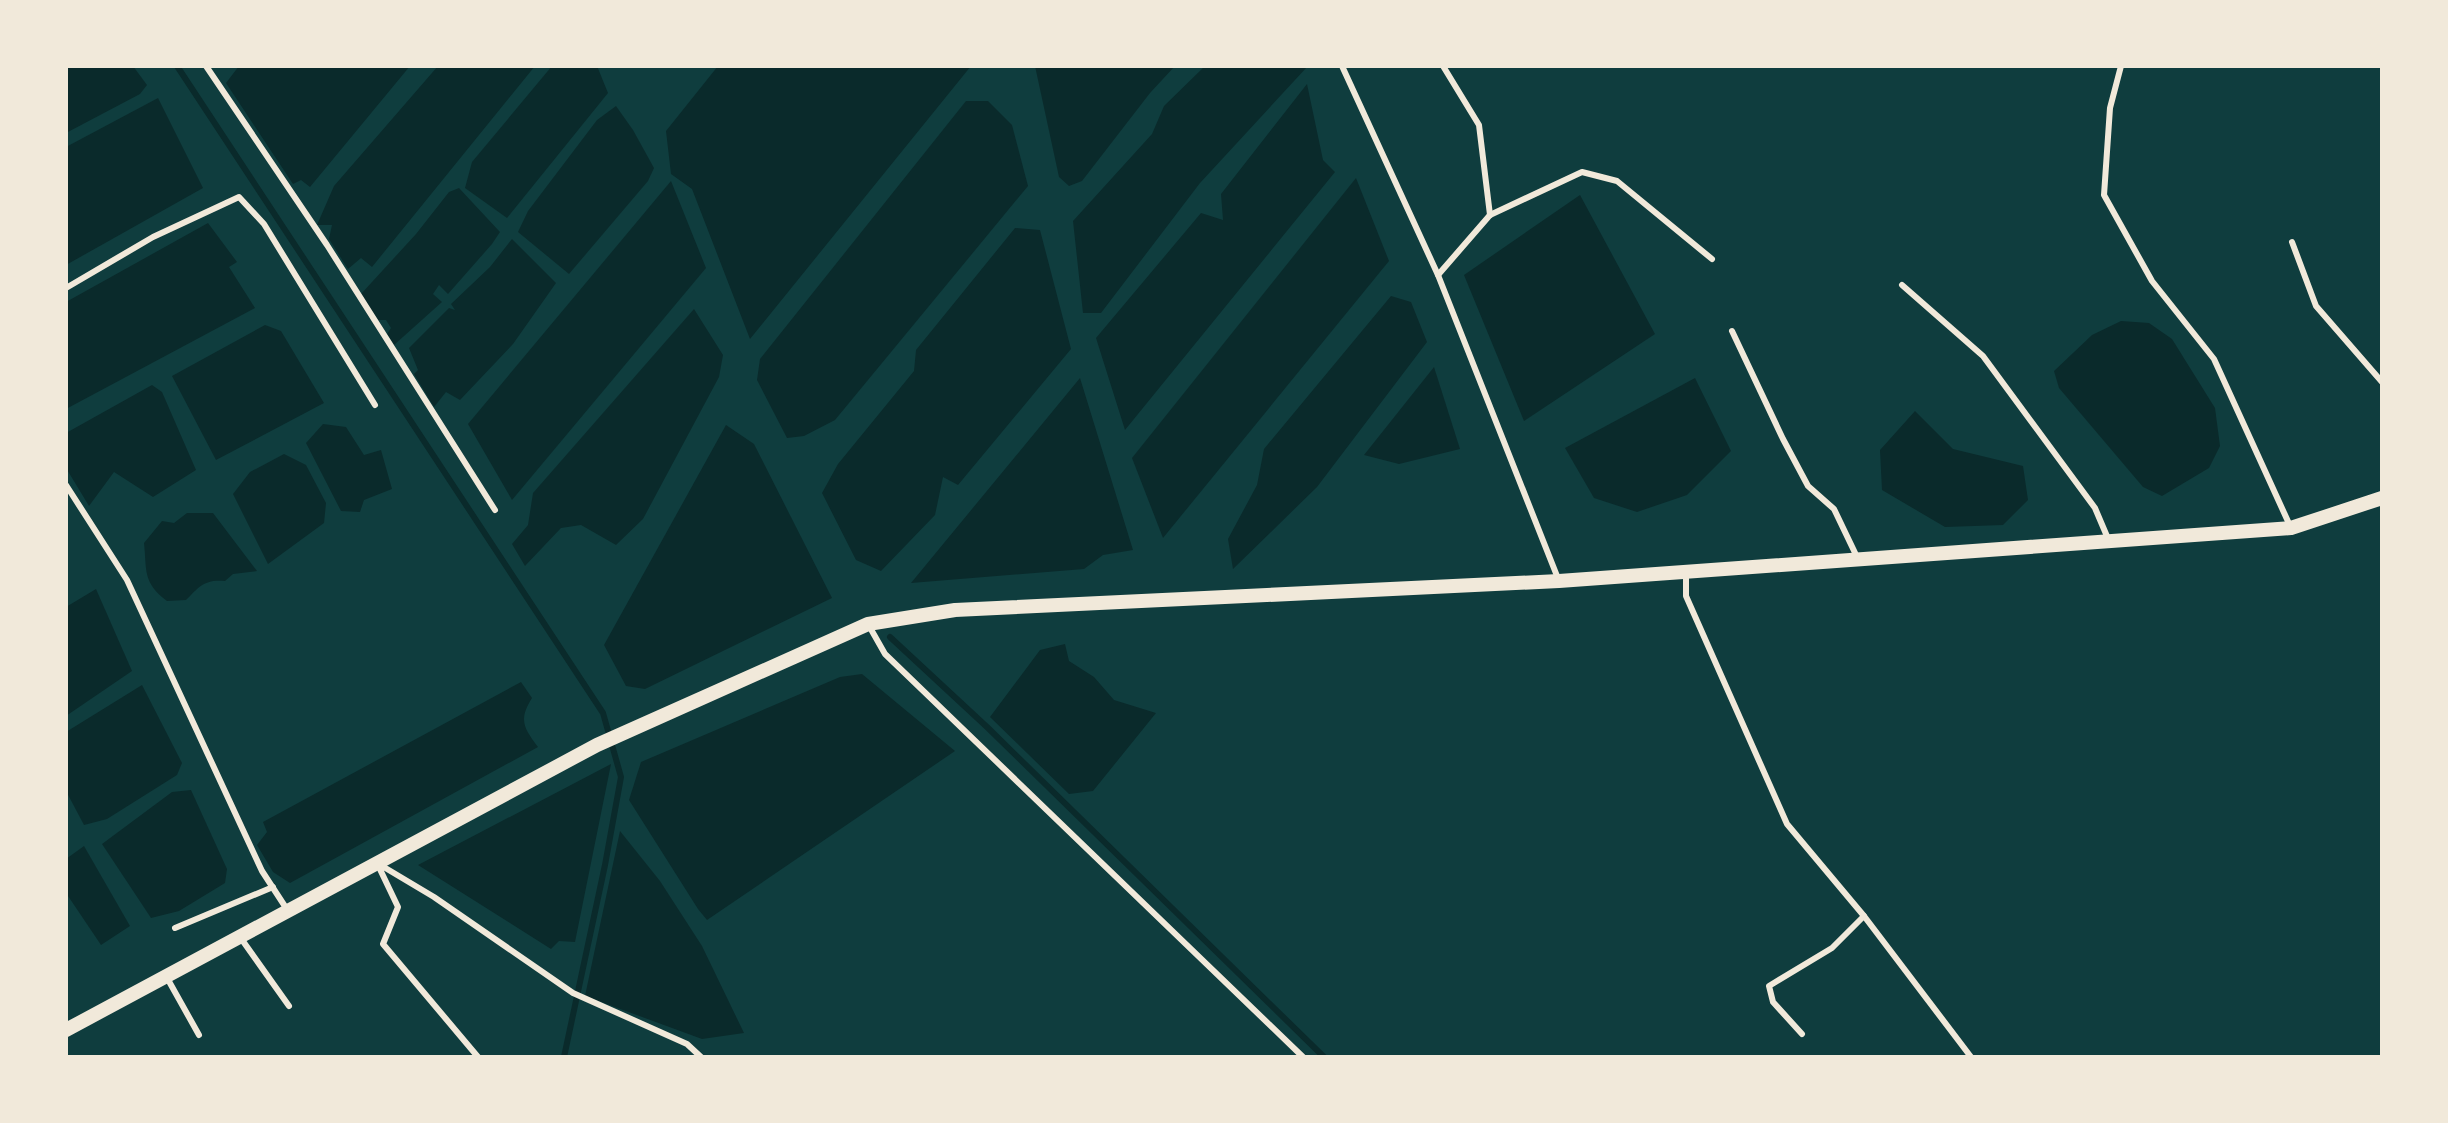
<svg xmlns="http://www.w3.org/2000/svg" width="2448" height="1123" viewBox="0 0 2448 1123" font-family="'DejaVu Sans',sans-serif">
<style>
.water{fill:#0a2a2b}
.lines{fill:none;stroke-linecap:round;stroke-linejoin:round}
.stream{stroke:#0a2a2b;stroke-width:6}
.service{stroke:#f1e9da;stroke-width:6}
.tertiary{stroke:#f1e9da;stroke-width:14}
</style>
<rect width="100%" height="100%" fill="#0f3d3e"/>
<g class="water">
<path d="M66 66H133L147 85 140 94 66 133Z"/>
<path d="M239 66H410L310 187 301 180 293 184 226 83Z"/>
<path d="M438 66 454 68 456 66H535L372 267 361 258 348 269 329 239 332 225H317L334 186Z"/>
<path d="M552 66H597L608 93 507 218 465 188 472 162Z"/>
<path d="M718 66H971L750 339 692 189 671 174 666 131Z"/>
<path d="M1035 66H1175L1150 93 1082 181 1069 186 1059 177Z"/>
<path d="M1205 66 1307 67 1200 183 1101 313H1083L1073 221 1152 134 1164 106Z"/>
<path d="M1307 84 1323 160 1335 172 1125 430 1096 338 1201 213 1223 220 1221 194Z"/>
<path d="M158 98 203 188 66 265V147Z"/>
<path d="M966 101H988L1012 125 1028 186 835 420 804 436 787 438 757 380 760 359Z"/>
<path d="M616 106 633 130 654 168 648 181 569 274 518 232 528 211 597 120Z"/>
<path d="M1356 178 1389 261 1163 538 1132 458Z"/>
<path d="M671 181 706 268 512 500 468 424Z"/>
<path d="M459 188 500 232 492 244 448 294 439 285 433 294 442 302 394 345 387 334 391 328 386 320H378L361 294 416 234 449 192Z"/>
<path d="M1580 195 1655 334 1524 421 1464 275Z"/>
<path d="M208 223 237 262 229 267 255 308 66 409V302Z"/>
<path d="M1015 228 1040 230 1071 349 958 485 943 477 935 515 881 571 856 560 822 493 838 464 914 371 916 350Z"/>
<path d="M512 239 556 283 513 344 460 400 446 392 434 407 414 374 418 370 409 348 449 308 455 310 451 304 490 267Z"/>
<path d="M1391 296 1411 302 1427 342 1317 487 1233 569 1228 539 1257 485 1264 449Z"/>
<path d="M694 309 723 355 719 377 643 519 616 545 581 525 561 528 525 566 512 544 528 525 533 493Z"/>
<path d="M2121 321 2149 323 2172 339 2215 408 2220 446 2209 468 2162 496 2143 487 2059 388 2054 371 2092 335Z"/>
<path d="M265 325 281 331 324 403 216 460 172 376Z"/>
<path d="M1434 367 1460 449 1399 464 1364 455Z"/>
<path d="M1080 378 1133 550 1103 555 1084 569 911 583Z"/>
<path d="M1695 378 1731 451 1687 495 1637 512 1594 498 1565 448Z"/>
<path d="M152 385 162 392 196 470 153 497 114 472 89 506 66 468V433Z"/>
<path d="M1915 411 1953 449 2023 466 2028 500 2003 525 1945 527 1882 490 1880 450Z"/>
<path d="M323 424 346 427 364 455 381 450 392 489 364 500 360 512 341 511 306 443Z"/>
<path d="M726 425 754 444 832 598 645 689 626 686 604 645Z"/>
<path d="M284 454 306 465 326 503 324 523 268 564 233 494 250 472Z"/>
<path d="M187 513H213L257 571 233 574 225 581C204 579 199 587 186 600L167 601C142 582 147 570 144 543L162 521 174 523Z"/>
<path d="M96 589 132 671 66 716V607Z"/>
<path d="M1065 644 1069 661 1094 677 1114 700 1156 713 1093 791 1069 794 990 717 1040 650Z"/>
<path d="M862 674 955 751 707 920 698 909 629 800 641 762 840 677Z"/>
<path d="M521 682 532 698C518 720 524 728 538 747L290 883 273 872 257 845 267 832 263 822Z"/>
<path d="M142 685 182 763 177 775 107 819 84 825 66 791V732Z"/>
<path d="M611 764 575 942 559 941 551 949 418 865Z"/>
<path d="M191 790 227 869 225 883 179 911 151 918 102 844 172 792Z"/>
<path d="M620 831 660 881 702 946 744 1033 702 1039 585 996Z"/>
<path d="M84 846 130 926 101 945 66 893V859Z"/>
</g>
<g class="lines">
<g class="stream">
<path d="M177 66 603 713 621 777 605 865 564 1057"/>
<path d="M890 637 987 727 1324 1057"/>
</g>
<g class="service">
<path d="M206 66 327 245 495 510"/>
<path d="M1342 66 1438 275 1559 581"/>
<path d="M1443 66 1479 125 1490 215"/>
<path d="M2121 66 2110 108 2104 195 2152 281 2214 359 2291 528"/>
<path d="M2292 242 2316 306 2382 382"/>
<path d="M1438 275 1490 215 1582 172 1617 181 1712 259"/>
<path d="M1902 285 1983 356 2095 508 2109 541"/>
<path d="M66 288 153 237 239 197 264 224 375 405"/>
<path d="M1732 331 1783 439 1808 486 1834 509 1857 557"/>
<path d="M66 485 127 580 262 871 288 911"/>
<path d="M1686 572V596L1787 824 1864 916 1971 1057"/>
<path d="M868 624 885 654 1303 1057"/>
<path d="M175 928 273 887"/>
<path d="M240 937 289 1006"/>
<path d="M166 976 199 1035"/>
<path d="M1802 1034 1773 1002 1769 986 1832 948 1864 916"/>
<path d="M478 1057 383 944 398 907 377 863 434 897 573 993 687 1044 701 1057"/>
</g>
<path class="tertiary" d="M66 1030 597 745 868 624 955 610 1559 581 2291 528 2382 498"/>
</g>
<rect width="2448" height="1123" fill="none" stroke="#f1e9da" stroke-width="136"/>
</svg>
